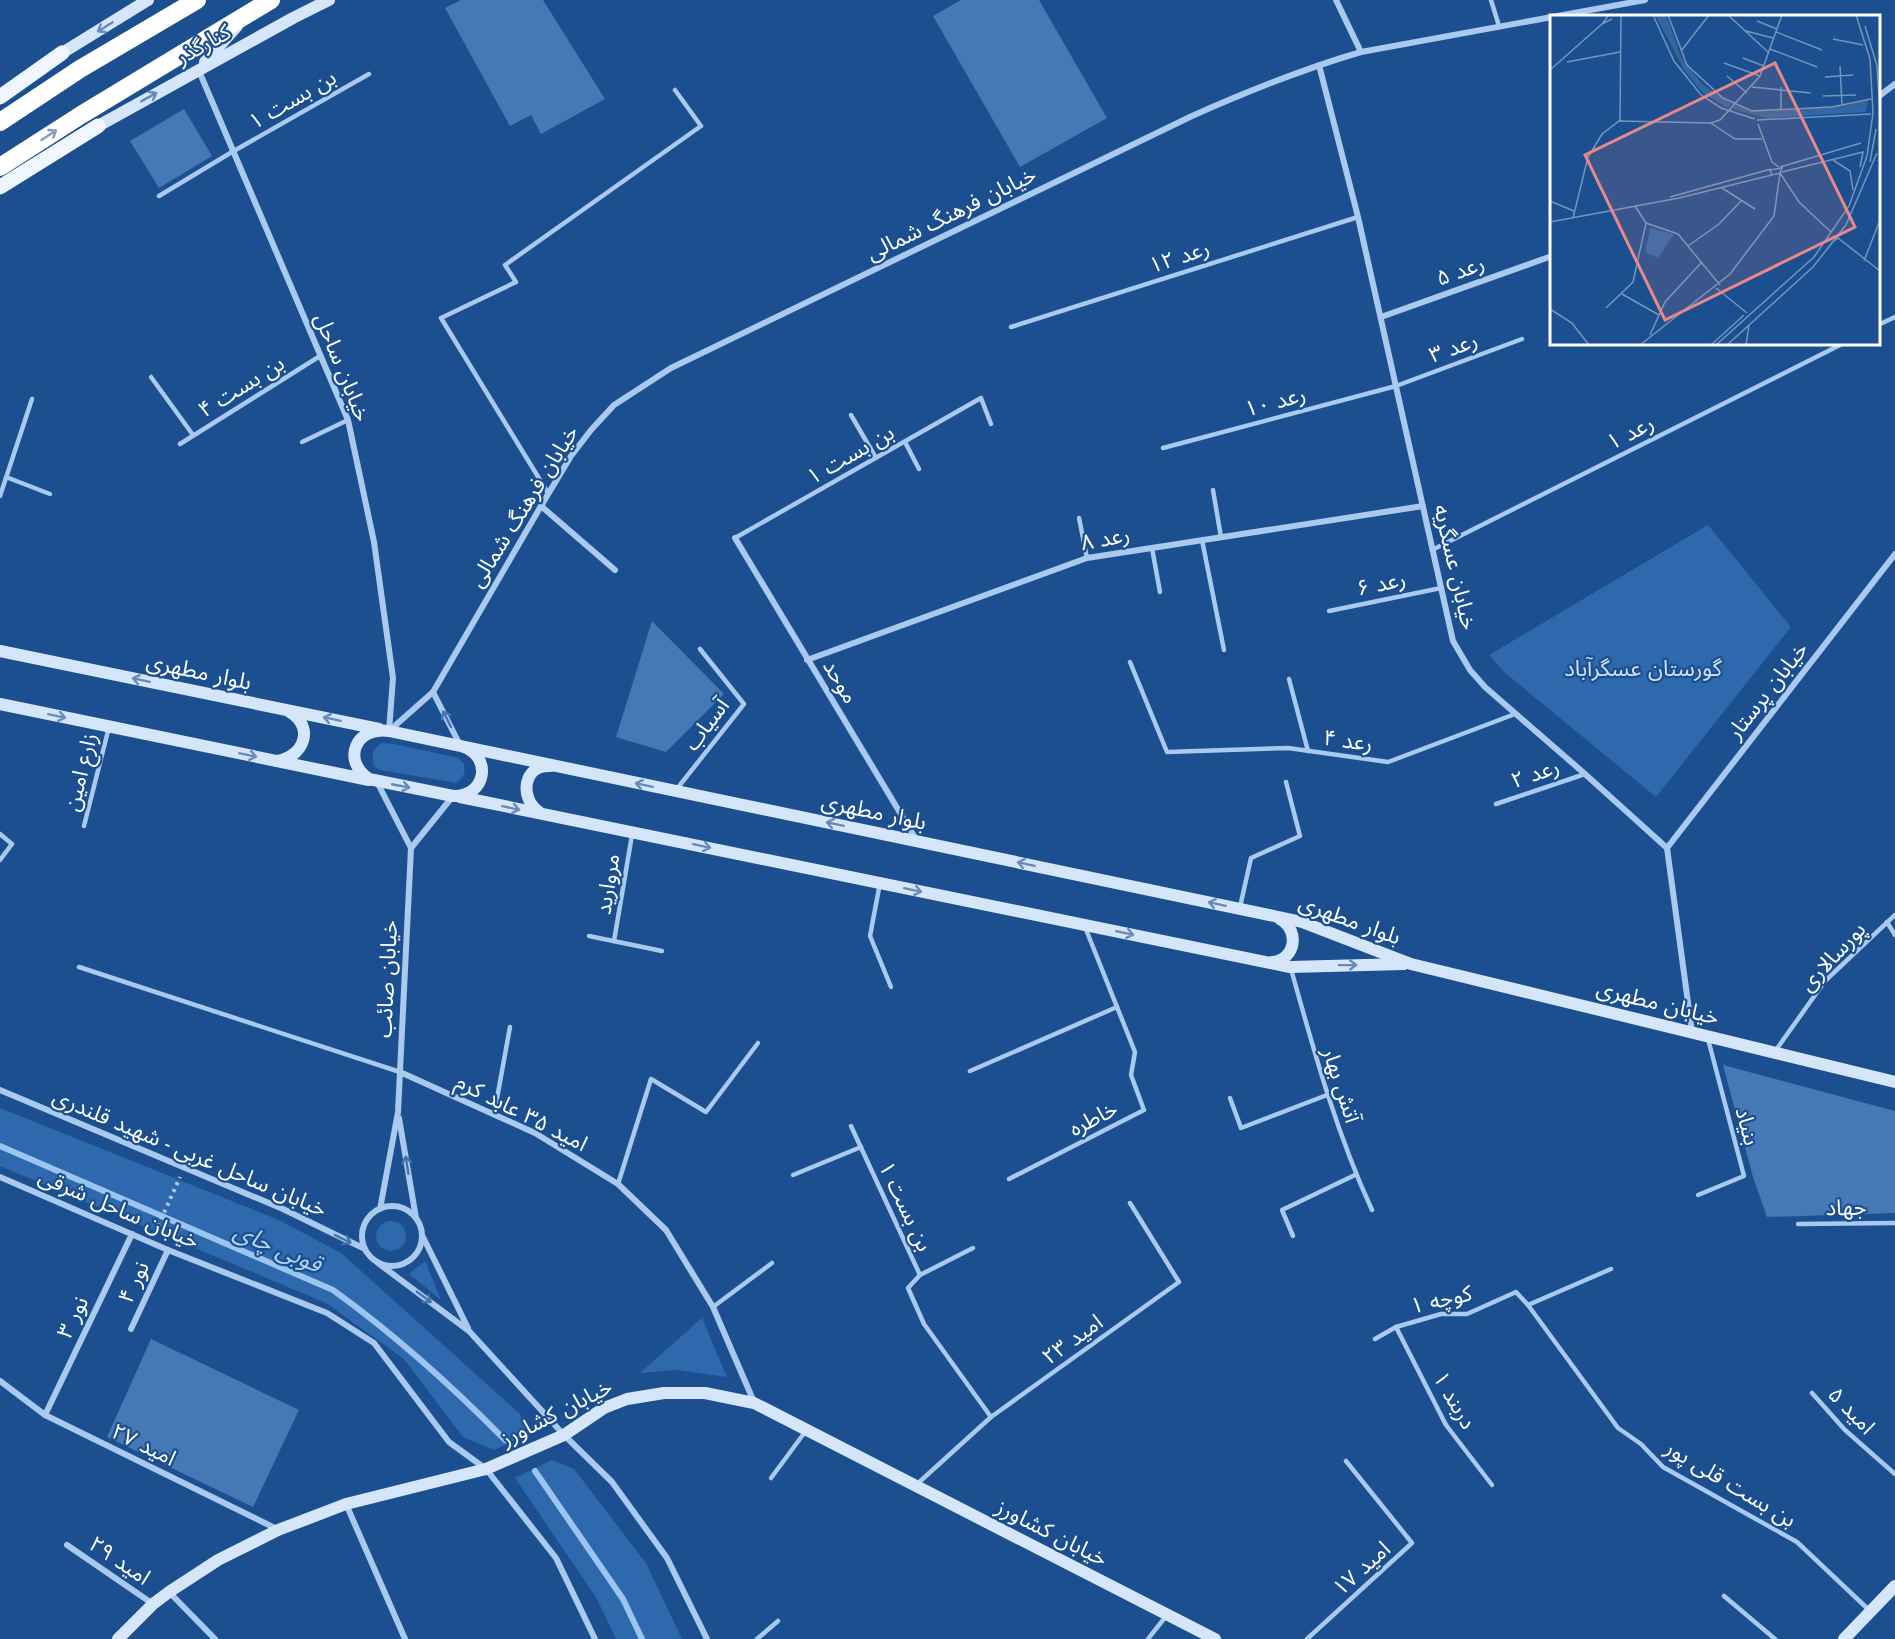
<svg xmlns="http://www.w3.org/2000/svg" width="1895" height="1639" viewBox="0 0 1895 1639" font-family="Jost,'Noto Sans Arabic',sans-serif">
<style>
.green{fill:#2e69ad}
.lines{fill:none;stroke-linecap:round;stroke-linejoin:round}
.stream{stroke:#9cc4f0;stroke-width:6}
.building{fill:#4478b7}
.path{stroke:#a9c9ee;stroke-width:4;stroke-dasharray:3 4.5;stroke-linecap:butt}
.lane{stroke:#a9c9ee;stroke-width:4.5}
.street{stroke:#a9c9ee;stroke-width:6}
.secondary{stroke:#d6e6fa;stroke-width:12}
.primary{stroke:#f0f6ff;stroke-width:15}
.highway{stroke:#fff;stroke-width:18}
.oneway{stroke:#668bba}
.oneway2{stroke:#829ec1}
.oneway3{stroke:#4674ac}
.labels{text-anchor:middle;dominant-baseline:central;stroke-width:4.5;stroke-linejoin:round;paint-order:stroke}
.street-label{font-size:22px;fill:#fff;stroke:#1b4f8f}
.park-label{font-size:22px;fill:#cfe3fa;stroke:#1b4f8f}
.water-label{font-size:24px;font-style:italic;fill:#b5d3f5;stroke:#1b4f8f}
.inset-river{fill:none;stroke:#3c6290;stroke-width:3}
.inset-road{fill:none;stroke:#7695bc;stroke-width:1.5}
.view{fill:#e88989;fill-opacity:0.15;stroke:#e88989;stroke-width:3}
.inset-edge{fill:none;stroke:#fff;stroke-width:3}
</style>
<rect width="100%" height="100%" fill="#1b4f8f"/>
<g class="green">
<path d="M1708 525 1791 627 1656 797 1504 672 1489 655Z"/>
<path d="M382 743 394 744 459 758 464 764C466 772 463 779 456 783L380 770 374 766C371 755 372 749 382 743Z"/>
<path d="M0 1108 279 1220 341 1253 520 1414 529 1434 494 1450 463 1437 404 1359 326 1303 0 1166Z"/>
<circle cx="391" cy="1236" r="15"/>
<path d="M425 1261 441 1300 409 1274Z"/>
<path d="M702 1318 727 1377 676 1370 640 1373Z"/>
<path d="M552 1460 574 1469 646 1563 682 1639H616L597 1599 515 1478Z"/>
</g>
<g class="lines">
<g class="stream">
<path d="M0 1146 333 1290C394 1334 452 1386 505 1440"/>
<path d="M535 1471 623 1599 642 1639"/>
</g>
</g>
<g class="building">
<path d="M461 0H543L605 99 541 134 531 115 510 126 445 8Z"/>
<path d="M961 0H1039L1107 118 1020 167 933 16Z"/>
<path d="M184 109 212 156 159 188 130 141Z"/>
<path d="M652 621 724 694 666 752 616 737Z"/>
<path d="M1723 1065 1895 1111V1213L1767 1217 1753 1177Z"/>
<path d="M151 1339 299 1410 253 1507 107 1437Z"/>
</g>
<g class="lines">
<path class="path" d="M155 1233 180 1177"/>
<g class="lane">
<path d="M1491 0 1499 26"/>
<path d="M159 196 232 152 369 74"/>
<path d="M1878 325 1895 317"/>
<path d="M1011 327 1358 217"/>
<path d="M151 377 193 435"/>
<path d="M851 415 876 458"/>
<path d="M302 442 348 420"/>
<path d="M905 442 919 469"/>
<path d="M180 444 320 356"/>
<path d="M1163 448 1396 386 1522 339"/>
<path d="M6 477 50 494"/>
<path d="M1213 490 1221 537"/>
<path d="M548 493 441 318 516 282 505 265 701 126 675 90"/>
<path d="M0 496 32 399"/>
<path d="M1079 518 1087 558"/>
<path d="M735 538 981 398 991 424"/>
<path d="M1202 540 1224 650"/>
<path d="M1152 548 1160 592"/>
<path d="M1432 550 1842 344"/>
<path d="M1329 611 1441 588"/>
<path d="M1130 662 1167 752 1288 748 1388 762 1515 714"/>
<path d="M1289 679 1308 751"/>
<path d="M676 790 744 704 700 649"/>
<path d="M1496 804 1585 774"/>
<path d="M84 826 109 727"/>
<path d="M0 834 12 844 0 860"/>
<path d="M880 883 870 936 891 987"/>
<path d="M1240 907 1251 858 1300 836 1286 782"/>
<path d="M1887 922 1895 935"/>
<path d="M589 936 662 951"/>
<path d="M614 941 632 835"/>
<path d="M79 967 400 1072"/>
<path d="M1291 969C1314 1051 1336 1132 1372 1210"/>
<path d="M1776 1050 1825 981 1895 915"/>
<path d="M970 1071 1117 1007"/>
<path d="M1230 1098 1241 1128 1327 1095"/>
<path d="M494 1115 510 1027"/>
<path d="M851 1126 920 1275 908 1288 924 1324 991 1417"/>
<path d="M793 1175 861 1147"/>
<path d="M1009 1179 1144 1110 1131 1075 1135 1052 1085 927"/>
<path d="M618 1184 651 1079 706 1112 758 1043"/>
<path d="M1698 1195 1744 1176 1708 1039"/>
<path d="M1798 1224 1895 1223"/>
<path d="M1293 1236 1282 1210 1355 1175"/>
<path d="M920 1275 973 1248"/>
<path d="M1528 1305 1611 1269"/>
<path d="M713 1307 772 1263"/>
<path d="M1396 1327 1446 1425 1492 1485"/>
<path d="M1375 1339 1396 1327 1441 1314H1467L1516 1292 1528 1305 1618 1428 1641 1444 1663 1467 1797 1542 1869 1610"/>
<path d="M1812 1393 1845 1430 1895 1474"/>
<path d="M771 1478 805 1432"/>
<path d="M916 1485 991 1417 1179 1282 1130 1203"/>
<path d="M1724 1596 1775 1639"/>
<path d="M757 1639 778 1621"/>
<path d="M1148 1639 1167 1615"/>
<path d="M1307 1639 1412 1543 1346 1461"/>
</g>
<g class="street">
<path d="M1336 0 1361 52"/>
<path d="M1319 65 1358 217 1453 641 1470 670 1485 687 1585 774 1667 848 1692 1032"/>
<path d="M199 71 348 420 374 542 393 678 389 731"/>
<path d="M1878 97 1895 84"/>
<path d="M1381 317 1552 256"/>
<path d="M541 506 615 570"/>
<path d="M735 538 917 841"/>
<path d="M807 660 1087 558 1423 506"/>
<path d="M433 692 460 745"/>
<path d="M389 731 433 692 541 506 571 456 591 430 614 405 671 368 1192 116C1248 91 1303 69 1361 52L1645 0"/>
<path d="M377 782 411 848 398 1112 380 1209"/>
<path d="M411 848 453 796"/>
<path d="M1667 848 1895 554"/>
<path d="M400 1072 535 1133 618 1184 666 1230 713 1307 754 1402"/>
<path d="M0 1090 283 1209 365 1249"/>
<path d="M399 1118 416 1218"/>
<path d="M0 1177 168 1250 327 1313 374 1343 449 1442 486 1469 556 1558 595 1639"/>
<circle cx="392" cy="1236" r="30"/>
<path d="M422 1235 468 1328"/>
<path d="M378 1263 469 1331 564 1435 612 1482 667 1558 707 1639"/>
<path d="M131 1329 168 1250"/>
<path d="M0 1381 45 1415 277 1529"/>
<path d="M45 1415 132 1234"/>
<path d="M346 1504 405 1639"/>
<path d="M67 1545 153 1604"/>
<path d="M169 1592 215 1639"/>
</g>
<g class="secondary">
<path d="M62 53 148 0"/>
<path d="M205 62 237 26"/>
<path d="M98 126 293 18 329 0"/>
<path d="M0 651 379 729"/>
<path d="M0 704 369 780"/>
<path d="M461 746C493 755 487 797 453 796L369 779C341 760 356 726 389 731L1274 916 1302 922 1411 964 1895 1082"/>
<path d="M277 761C304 757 315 727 290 712"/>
<path d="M460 797 1290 967 1404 964"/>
<path d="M539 812C519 798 523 764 551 766"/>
<path d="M1272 962C1296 960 1300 930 1280 919"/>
<path d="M118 1639 153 1604 169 1592 218 1560 278 1530 346 1504 486 1469 564 1435 604 1408 627 1399 664 1393H705L754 1403 1215 1639"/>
<path d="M1844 1639 1895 1586"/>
</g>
<g class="primary">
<path d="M0 97 62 53"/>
<path d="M0 187 98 126"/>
</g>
<g class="highway">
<path d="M0 122 80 69 197 0"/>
<path d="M0 167 81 115 271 0"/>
</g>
</g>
<defs><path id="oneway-shaft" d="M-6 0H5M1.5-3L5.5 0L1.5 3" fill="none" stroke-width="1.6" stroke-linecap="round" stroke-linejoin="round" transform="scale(1.5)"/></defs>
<g class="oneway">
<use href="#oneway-shaft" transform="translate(105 27) rotate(148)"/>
<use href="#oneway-shaft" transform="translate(149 97) rotate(-29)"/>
<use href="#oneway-shaft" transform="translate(141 680) rotate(-168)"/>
<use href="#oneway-shaft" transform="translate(57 716) rotate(12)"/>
<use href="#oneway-shaft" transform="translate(332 719) rotate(-168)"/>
<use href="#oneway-shaft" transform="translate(248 755) rotate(12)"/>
<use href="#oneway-shaft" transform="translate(644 785) rotate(-168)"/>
<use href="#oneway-shaft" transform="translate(401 786) rotate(11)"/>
<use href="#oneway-shaft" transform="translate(511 808) rotate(12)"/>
<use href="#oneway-shaft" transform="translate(835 824) rotate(-168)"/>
<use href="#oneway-shaft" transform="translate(702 846) rotate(12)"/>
<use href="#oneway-shaft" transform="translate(1026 864) rotate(-168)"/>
<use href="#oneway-shaft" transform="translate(913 890) rotate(12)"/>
<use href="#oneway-shaft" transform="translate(1217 904) rotate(-168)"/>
<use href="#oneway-shaft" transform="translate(1125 933) rotate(12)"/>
<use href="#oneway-shaft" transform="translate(1348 965) rotate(-1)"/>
</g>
<use class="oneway2" href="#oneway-shaft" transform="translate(49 135) rotate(-33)"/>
<g class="oneway3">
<use href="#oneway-shaft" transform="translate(447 719) rotate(-117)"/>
<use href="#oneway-shaft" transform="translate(407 1165) rotate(-99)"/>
<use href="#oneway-shaft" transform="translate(343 1239) rotate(26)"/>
<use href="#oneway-shaft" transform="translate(424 1297) rotate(37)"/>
</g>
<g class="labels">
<g class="street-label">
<text transform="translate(203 44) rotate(-29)">کنارگذر</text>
<text transform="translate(292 99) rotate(-30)">بن بست ۱</text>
<text transform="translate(951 213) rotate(-26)">خیابان فرهنگ شمالی</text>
<text transform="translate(1179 256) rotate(-18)">رعد ۱۲</text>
<text transform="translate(1460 270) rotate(-20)">رعد ۵</text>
<text transform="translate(1453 347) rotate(-20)">رعد ۳</text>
<text transform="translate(343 367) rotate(68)">خیابان ساحل</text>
<text transform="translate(241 386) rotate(-32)">بن بست ۴</text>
<text transform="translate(1275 401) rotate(-15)">رعد ۱۰</text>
<text transform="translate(1630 432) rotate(-27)">رعد ۱</text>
<text transform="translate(850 454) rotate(-30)">بن بست ۱</text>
<text transform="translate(523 506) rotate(-58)">خیابان فرهنگ شمالی</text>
<text transform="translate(1105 538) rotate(-11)">رعد ۸</text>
<text transform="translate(1456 567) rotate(77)">خیابان عسگریه</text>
<text transform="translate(1381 583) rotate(-12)">رعد ۶</text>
<text transform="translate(199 671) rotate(12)">بلوار مطهری</text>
<text transform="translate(841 681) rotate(59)">موحد</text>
<text transform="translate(1767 690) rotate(-52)">خیابان پرستار</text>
<text transform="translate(706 724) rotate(-53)">آسیاب</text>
<text transform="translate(1348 740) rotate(8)">رعد ۴</text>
<text transform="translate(80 772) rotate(-76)">زارع امین</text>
<text transform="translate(1535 773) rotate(-19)">رعد ۲</text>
<text transform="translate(874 811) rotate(12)">بلوار مطهری</text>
<text transform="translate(607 884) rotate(-81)">مروارید</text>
<text transform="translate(1350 919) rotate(20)">بلوار مطهری</text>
<text transform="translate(1832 956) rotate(-47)">پورسالاری</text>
<text transform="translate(386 979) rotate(-87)">خیابان صائب</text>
<text transform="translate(1658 1002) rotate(14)">خیابان مطهری</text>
<text transform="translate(1342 1085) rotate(72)">آتش بهار</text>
<text transform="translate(522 1112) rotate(27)">امید ۳۵ عابد کرم</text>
<text transform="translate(1093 1118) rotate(-27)">خاطره</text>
<text transform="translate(1748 1126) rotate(75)">بنیاد</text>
<text transform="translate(190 1152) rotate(23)">خیابان ساحل غربی - شهید قلندری</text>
<text transform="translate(906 1206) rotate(65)">بن بست ۱</text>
<text transform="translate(1846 1207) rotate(-1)">جهاد</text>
<text transform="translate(119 1208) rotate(23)">خیابان ساحل شرقی</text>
<text transform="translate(133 1282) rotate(-65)">نور ۴</text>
<text transform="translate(1441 1299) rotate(-13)">کوچه ۱</text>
<text transform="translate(72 1317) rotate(-64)">نور ۳</text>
<text transform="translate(1072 1339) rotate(-36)">امید ۲۳</text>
<text transform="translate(1455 1400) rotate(60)">دربند ۱</text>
<text transform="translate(1852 1410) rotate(46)">امید ۵</text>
<text transform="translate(556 1412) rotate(-27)">خیابان کشاورز</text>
<text transform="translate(144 1444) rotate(26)">امید ۲۷</text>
<text transform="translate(1731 1483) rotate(31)">بن بست قلی پور</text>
<text transform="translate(1052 1532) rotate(27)">خیابان کشاورز</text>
<text transform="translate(120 1560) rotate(34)">امید ۲۹</text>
<text transform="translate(1361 1568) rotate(-42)">امید ۱۷</text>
</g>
<g class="park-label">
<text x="1643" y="668">گورستان عسگرآباد</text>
</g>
<g class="water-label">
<text transform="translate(278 1247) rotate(23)">قوبی چای</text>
</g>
</g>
<g transform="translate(1550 15)">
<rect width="330" height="330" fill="#1b4f8f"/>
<path d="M116 0 131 42 152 69 181 89 178 93 153 78 134 55 106 1ZM318 86 315 97 217 103 182 94 188 91 198 95 277 93ZM100 213 124 219 108 243 95 237Z" fill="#2e69ad"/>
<path class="inset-river" d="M111 0 127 39 139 56 157 77 179 91M184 92 208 99 317 89"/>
<path class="inset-road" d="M103 0 124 46 151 80 171 93 205 104M118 0 137 50 173 83 202 96 282 92 321 84M178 0 218 37M58 1 52 9 62 4M207 6 227 14M315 11 327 51 330 98M196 16 223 23M226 17 272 35M283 24 313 30M220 34 267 52M131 36 159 0M193 43 214 51M17 47 70 37M174 48 210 61M290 51 292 90M0 55 52 9M177 61 197 78M275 62 303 60M202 72 261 78M231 72V95M273 81 306 80M207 105 321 99M70 106 71 0M161 108 185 124H212M208 109 222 147 229 152M283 145 300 156 303 175M320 147 326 114M230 152 311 128M232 157 313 137 310 152M230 158 249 187 281 217M172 173 205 194M120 182 221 154M0 186 24 196M85 191 96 208 128 219 170 270M23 203 38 142 52 119 69 106 161 108 170 105 210 61 232 0M0 207 129 183 230 158 232 153 220 155 222 160M296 210 327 138M281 228 288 223 330 256M138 231 169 209 192 185M314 246 330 205M166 273 197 298M72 279 109 300M56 293 83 267 96 208M0 294 22 308 39 330M100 320 115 287 151 248M90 330 180 259 224 201 230 158M161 330 194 300M166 330 264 242 299 191 317 141 323 98 320 44 306 0M177 330 263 252 296 210M196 330 199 310"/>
<path class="view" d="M225 48 305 212 115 305 35 140Z"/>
<rect width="330" height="330" class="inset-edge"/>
</g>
</svg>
